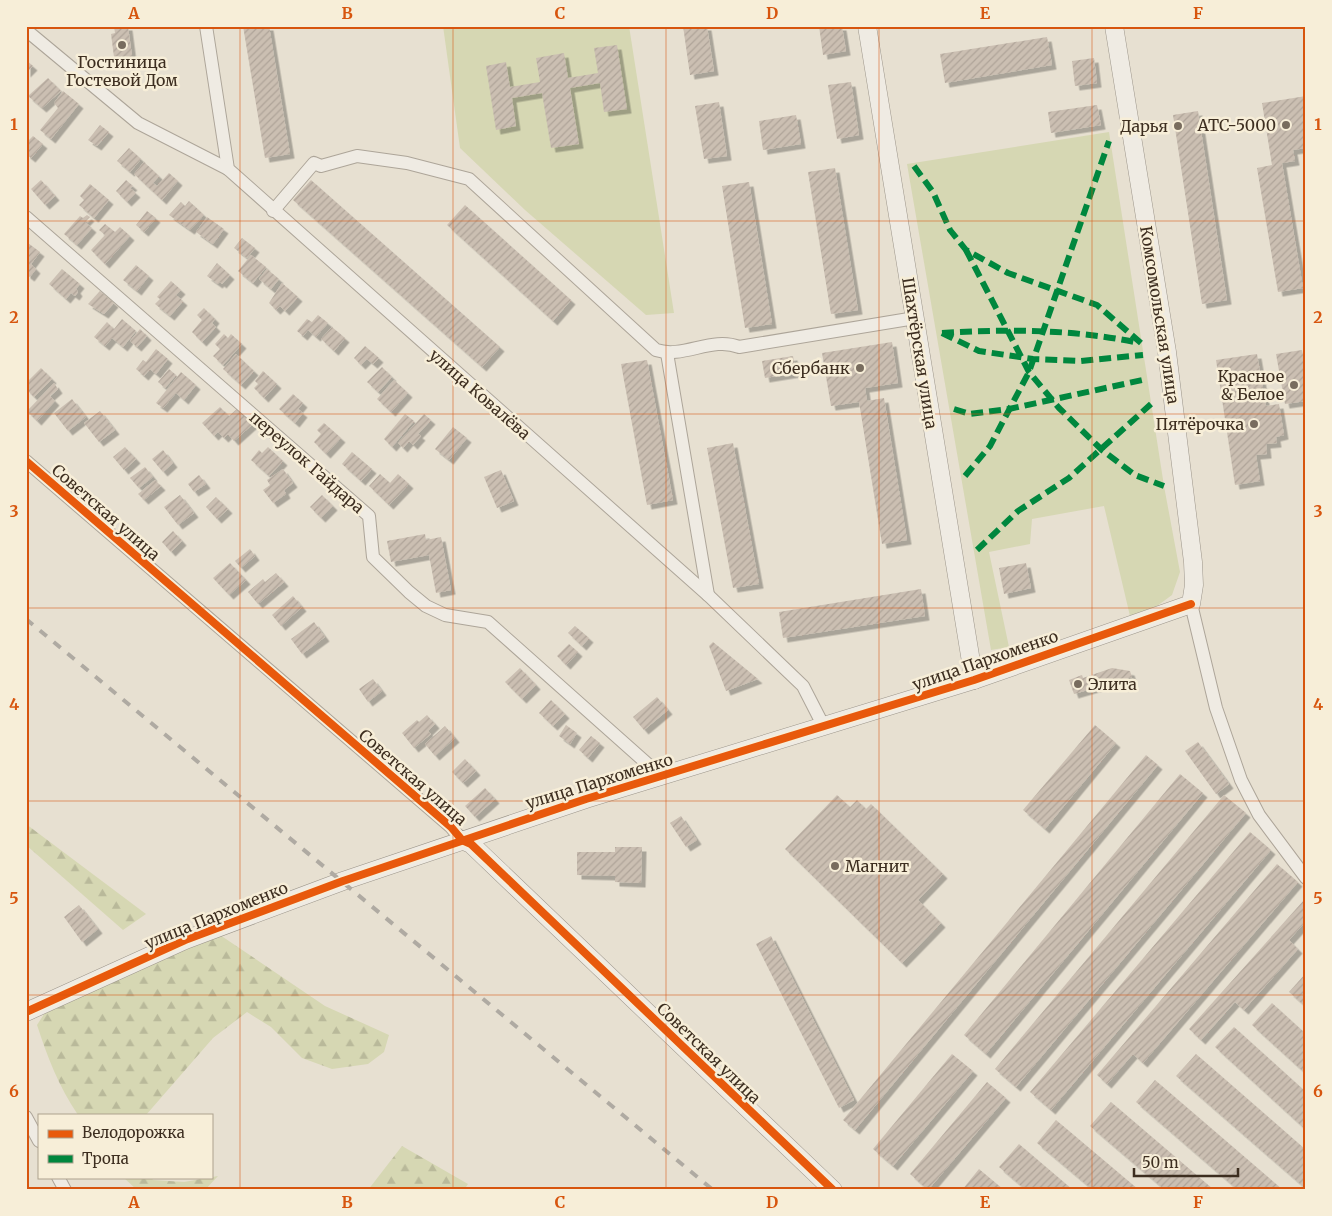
<svg xmlns="http://www.w3.org/2000/svg" width="1332" height="1216" viewBox="0 0 1332 1216" font-family="Merriweather,serif">
<style>
.green{fill:#d6d7b3}
.forest{fill:url(#forest-firs)}
.building{fill:url(#building-hatch);filter:url(#shadow)}
.lines{fill:none;stroke-linecap:round;stroke-linejoin:round}
.street-casing{stroke:#ada599;stroke-width:14}
.secondary-casing{stroke:#9c958a;stroke-width:19}
.street{stroke:#efebe3;stroke-width:12}
.secondary{stroke:#efebe3;stroke-width:18}
.rail{stroke:#afaaa2;stroke-width:4;stroke-dasharray:9 9;stroke-linecap:butt}
.quiet{stroke:#00873e;stroke-width:6;stroke-dasharray:12 6;stroke-linecap:butt}
.cycleway-casing{stroke:#f7eed8;stroke-width:11}
.cycleway{stroke:#e8590c;stroke-width:8}
.grid{fill:none;stroke:#d7550e;stroke-width:1;stroke-opacity:0.55}
.poi-dot{fill:#786c5e;stroke:#f7eed8;stroke-width:2}
.labels{text-anchor:middle;dominant-baseline:central;stroke-width:5;stroke-linejoin:round;paint-order:stroke}
.poi-label{font-size:16px;fill:#3d2e20;stroke:#f7eed8;text-anchor:end}
.street-label{font-size:16px;fill:#3d2e20;stroke:#f7eed8}
.neatline{fill:none;stroke:#d7550e;stroke-width:2}
.grid-label{font-size:16px;text-anchor:middle;font-weight:bold;fill:#d7550e}
</style>
<defs>
<pattern id="forest-firs" width="22" height="20" patternUnits="userSpaceOnUse" patternTransform="scale(1.25)"><rect width="22" height="20" fill="#d6d7b3"/><path d="M5 1l3.5 6h-7zM16 11l3.5 6h-7z" fill="#b9b99a"/></pattern>
<pattern id="building-hatch" width="6" height="6" patternUnits="userSpaceOnUse" patternTransform="scale(1.25)"><rect width="6" height="6" fill="#cbbfb2"/><path d="M-1 1l2-2M0 6l6-6M5 7l2-2" fill="none" stroke="#afa499"/></pattern>
<filter id="shadow"><feDropShadow dx="4.5" dy="4.5" stdDeviation="0" flood-color="#0004"/></filter>
</defs>
<rect width="100%" height="100%" fill="#e7e0d1"/>
<g class="green">
<path d="M443 26H629L674 313 646 315 525 210 460 148Z"/>
<path d="M1109 132 1164 486 1180 572 1172 595 1157 606 1130 616 1104 506 1032 519 1030 544 989 552 1009 647 991 650 907 164Z"/>
</g>
<g class="forest">
<path d="M26 824 146 914 123 930 26 845Z"/>
<path d="M220 935 325 1006 389 1035 384 1052 368 1064 332 1069 302 1058 271 1027 247 1012 213 1038 146 1115H78C59 1087 47 1056 37 1025L48 1008Z"/>
<path d="M402 1146 468 1184 464 1190H368Z"/>
<path d="M218 1176 205 1190H137L123 1177H151L153 1180 184 1182Z"/>
</g>
<g class="building">
<path d="M114 26H128L133 64 122 65 121 56 114 57 111 34 115 33Z"/>
<path d="M243 26H269L290 154 265 158Z"/>
<path d="M683 26H707L714 71 690 75Z"/>
<path d="M819 26H842L846 51 823 55Z"/>
<path d="M1047 37 1052 65 945 83 940 54Z"/>
<path d="M617 45 627 109 604 112 600 83 570 88 579 144 551 148 542 93 512 98 516 126 496 130 486 66 506 62 510 87 540 82 536 58 564 53 568 78 598 73 594 48Z"/>
<path d="M1094 58 1097 83 1075 86 1072 61Z"/>
<path d="M26 60 33 66 26 73Z"/>
<path d="M48 78 61 91 42 108 28 96Z"/>
<path d="M851 82 859 135 837 139 828 85Z"/>
<path d="M63 91 79 104 51 139 40 130 58 108 54 103Z"/>
<path d="M1306 96V148L1293 150 1295 161 1282 163 1303 288 1278 292 1257 168 1272 165 1262 103Z"/>
<path d="M719 102 727 156 704 159 695 106Z"/>
<path d="M1097 105 1101 125 1051 133 1048 112Z"/>
<path d="M1198 111 1227 300 1202 304 1173 115Z"/>
<path d="M796 115 801 144 763 150 759 121Z"/>
<path d="M100 125 109 132 97 146 88 140Z"/>
<path d="M33 136 43 144 31 158 26 154V143Z"/>
<path d="M129 148 141 159 130 172 117 161Z"/>
<path d="M144 162 159 176 153 183 157 186 169 173 178 181 162 200 134 174Z"/>
<path d="M835 168 858 310 831 314 808 172Z"/>
<path d="M41 180 55 196 45 205 31 189Z"/>
<path d="M126 180 133 186 130 188 136 193 127 202 116 191Z"/>
<path d="M311 180 500 347 482 367 293 200Z"/>
<path d="M749 182 772 324 745 328 722 186Z"/>
<path d="M90 184 109 200 94 218 79 205 84 200 80 196Z"/>
<path d="M189 201 204 215 190 230 169 215 181 202 185 206Z"/>
<path d="M465 205 571 300 553 321 447 225Z"/>
<path d="M147 211 156 218 144 232 136 225Z"/>
<path d="M87 215 90 217 85 222 92 228 77 245 64 234 80 216 83 218Z"/>
<path d="M207 217 224 229 213 244 196 232Z"/>
<path d="M105 224 115 232 120 227 130 236 105 264 91 250 105 235 99 230Z"/>
<path d="M242 238 255 248 247 258 234 248Z"/>
<path d="M28 243 40 252 31 264 36 269 30 277 26 274V245Z"/>
<path d="M251 255 266 267 253 283 238 271Z"/>
<path d="M217 263 230 275 222 284 220 282 218 284 207 276Z"/>
<path d="M136 265 149 276 137 291 123 280Z"/>
<path d="M62 269 80 284 76 289 78 292 75 296 71 293 66 299 49 284Z"/>
<path d="M267 269 279 279 271 289 259 279Z"/>
<path d="M171 281 181 290 176 295 183 301 170 316 155 304 160 299 157 297Z"/>
<path d="M282 283 298 297 285 311 280 306 276 310 269 303Z"/>
<path d="M100 291 114 303 104 314 88 304Z"/>
<path d="M204 308 215 319 212 323 216 327 202 342 192 332 202 320 197 315Z"/>
<path d="M318 315 328 323 316 337 308 330 303 336 297 331 307 319 312 322Z"/>
<path d="M122 319 136 331 123 347 112 338 105 346 94 337 107 322 114 329Z"/>
<path d="M332 327 345 338 334 351 321 339Z"/>
<path d="M140 329 147 336 137 347 130 341Z"/>
<path d="M224 334 228 338 231 334 242 344 223 365 213 356 220 349 215 344Z"/>
<path d="M892 342 898 383 865 388 867 401 884 398 907 540 882 544 859 402 831 406 822 353Z"/>
<path d="M365 346 379 358 373 364 367 359 361 365 354 358Z"/>
<path d="M156 349 168 359 156 374 150 369 144 376 136 369 143 360 146 362Z"/>
<path d="M1302 350 1306 370V401L1285 404 1276 354Z"/>
<path d="M236 354 254 371 241 385 223 369Z"/>
<path d="M1257 354 1266 406 1279 404 1284 435 1276 437 1277 443 1266 444 1267 454 1256 455 1260 481 1235 485 1216 360Z"/>
<path d="M793 356 796 373 765 378 762 361Z"/>
<path d="M647 360 673 500 647 505 621 364Z"/>
<path d="M382 367 392 377 378 392 367 382Z"/>
<path d="M41 368 52 379 34 397 26 389V383Z"/>
<path d="M169 369 176 375 165 388 158 382Z"/>
<path d="M263 371 277 384 264 398 254 388 258 384 255 381Z"/>
<path d="M181 372 196 385 184 400 176 393 163 408 156 403Z"/>
<path d="M394 380 408 393 391 412 377 399Z"/>
<path d="M54 383 58 389 50 396 55 401 37 421 27 411Z"/>
<path d="M293 394 303 403 298 409 303 413 295 423 279 409Z"/>
<path d="M72 399 86 417 68 431 54 413Z"/>
<path d="M220 407 229 416 239 407 254 423 234 441 228 434 224 438 218 432 214 436 202 423Z"/>
<path d="M100 411 115 430 99 442 84 423Z"/>
<path d="M405 414 414 421 392 447 384 439Z"/>
<path d="M424 414 431 420 418 434 421 436 413 445 409 441 403 448 398 443Z"/>
<path d="M324 423 341 438 326 454 314 442 321 434 317 430Z"/>
<path d="M453 427 467 438 449 460 435 449Z"/>
<path d="M733 443 759 584 733 588 707 448Z"/>
<path d="M125 447 136 459 124 470 113 457Z"/>
<path d="M268 447 283 461 269 476 251 460 259 450 262 453Z"/>
<path d="M163 450 173 463 163 472 152 459Z"/>
<path d="M352 452 372 469 361 481 342 464Z"/>
<path d="M145 467 153 477 139 488 130 478Z"/>
<path d="M283 469 293 483 284 490 286 494 273 503 263 490 270 485 267 480Z"/>
<path d="M501 470 514 501 497 508 484 477Z"/>
<path d="M380 474 390 483 398 474 409 484 389 505 369 486Z"/>
<path d="M199 475 206 484 194 492 188 484Z"/>
<path d="M155 480 161 486 144 500 138 494Z"/>
<path d="M180 495 194 513 178 525 164 507Z"/>
<path d="M322 495 333 506 321 518 310 507Z"/>
<path d="M216 497 228 509 217 519 206 507Z"/>
<path d="M173 531 182 541 171 552 162 542Z"/>
<path d="M425 534 426 540 441 537 451 590 436 593 429 555 391 562 387 541Z"/>
<path d="M250 549 255 556 241 568 235 561Z"/>
<path d="M230 563 246 580 229 595 213 578Z"/>
<path d="M1026 563 1031 588 1004 594 999 568Z"/>
<path d="M276 573 284 582 258 604 248 592 263 579 265 582Z"/>
<path d="M921 589 925 616 783 638 779 612Z"/>
<path d="M293 596 302 607 281 626 272 615Z"/>
<path d="M314 622 325 637 302 654 291 639Z"/>
<path d="M575 626 589 638 582 646 568 633Z"/>
<path d="M713 642 758 679 726 691 709 646Z"/>
<path d="M569 644 578 652 566 665 557 656Z"/>
<path d="M520 668 536 685 522 699 505 682Z"/>
<path d="M1112 668 1130 671 1132 677 1074 694 1069 680 1082 675 1083 678Z"/>
<path d="M373 679 382 691 368 702 359 689Z"/>
<path d="M657 697 668 710 644 730 633 717Z"/>
<path d="M551 700 565 714 553 726 539 713Z"/>
<path d="M427 715 435 724 428 731 431 734 414 748 402 733 417 720 419 722Z"/>
<path d="M566 725 577 733 570 744 559 736Z"/>
<path d="M1095 725 1116 743 1045 829 1023 810Z"/>
<path d="M445 726 455 738 435 756 425 744Z"/>
<path d="M591 736 600 743 588 758 579 750Z"/>
<path d="M1198 742 1229 784 1216 794 1185 751Z"/>
<path d="M1146 755 1158 765 855 1130 843 1120Z"/>
<path d="M465 759 476 771 463 783 452 772Z"/>
<path d="M1180 774 1203 793 986 1054 964 1035Z"/>
<path d="M485 788 495 799 475 817 465 806Z"/>
<path d="M837 795 850 807 857 800 866 809 871 804 943 874 918 900 941 923 902 963 785 849Z"/>
<path d="M1224 795 1246 813 1016 1087 995 1069Z"/>
<path d="M681 816 697 840 686 847 670 823Z"/>
<path d="M1250 832 1271 850 1051 1110 1030 1092Z"/>
<path d="M615 847H642L641 883 615 882V876L577 875V852H615Z"/>
<path d="M1277 864 1298 882 1143 1063 1133 1054 1107 1084 1097 1075Z"/>
<path d="M1304 900 1306 902V921L1289 940 1298 949 1244 1010 1235 1002 1201 1040 1189 1029Z"/>
<path d="M79 905 98 929 82 942 64 917Z"/>
<path d="M771 936 854 1100 839 1108 756 944Z"/>
<path d="M1306 973V1007L1289 992Z"/>
<path d="M1272 1003 1306 1034V1074L1252 1025Z"/>
<path d="M1234 1027 1306 1092V1130L1215 1047Z"/>
<path d="M952 1054 973 1071 893 1166 873 1149Z"/>
<path d="M1196 1054 1306 1150V1189L1176 1076Z"/>
<path d="M1155 1080 1283 1190H1238L1136 1102Z"/>
<path d="M987 1082 1006 1098 928 1190 910 1174Z"/>
<path d="M1111 1102 1214 1190H1165L1090 1126Z"/>
<path d="M1056 1120 1139 1190H1093L1037 1143Z"/>
<path d="M1019 1144 1073 1190H1026L999 1167Z"/>
<path d="M979 1169 1004 1190H962Z"/>
</g>
<g class="lines">
<defs>
<g id="street">
<path d="M206 26 228 169 708 595 803 686 824 727"/>
<path d="M26 30 138 123 228 169"/>
<path d="M273 211 314 163 321 166 357 156 407 163 469 179 656 350C683 359 712 336 739 347L915 318"/>
<path d="M26 217 369 516 373 557 409 592 426 606 445 615 488 622 661 776"/>
<path d="M667 353 708 595"/>
<path d="M26 461 451 827 462 840"/>
<path d="M1191 604 1216 708 1241 780 1259 815 1306 878"/>
<path d="M26 1117 39 1141"/>
<path d="M58 1177 65 1190"/>
</g>
<g id="secondary">
<path d="M867 26 974 680"/>
<path d="M462 840 471 844 833 1190"/>
<path d="M26 1012 185 940 343 881 586 799 974 680 1191 604 1194 585 1193 562 1167 352 1114 26"/>
</g>
</defs>
<use href="#street" class="street-casing"/>
<use href="#secondary" class="secondary-casing"/>
<use href="#street" class="street"/>
<use href="#secondary" class="secondary"/>
<path class="rail" d="M26 619 713 1190"/>
<g class="quiet">
<path d="M914 166 933 192 950 230 966 250 1008 273 1097 305 1141 343"/>
<path d="M966 250 1029 372 1059 408 1102 450 1135 475 1164 486"/>
<path d="M942 333 979 351 1033 359 1081 361 1143 355"/>
<path d="M942 333C1008 329 1074 329 1139 343"/>
<path d="M954 409 970 414 1009 409 1147 379"/>
<path d="M965 476 990 446 1029 372 1109 141"/>
<path d="M977 550 1018 511 1069 478 1151 404"/>
</g>
<defs>
<g id="cycleway">
<path d="M26 461 451 827 462 840 471 844 833 1190"/>
<path d="M26 1012 185 940 343 881 586 799 974 680 1191 604"/>
</g>
</defs>
<use href="#cycleway" class="cycleway-casing"/>
<use href="#cycleway" class="cycleway"/>
</g>
<path class="grid" d="M240 26V1190M453 26V1190M666 26V1190M879 26V1190M1092 26V1190M26 221H1306M26 414H1306M26 608H1306M26 801H1306M26 995H1306"/>
<g class="poi-dot">
<circle cx="122" cy="45" r="5"/>
<circle cx="1286" cy="125" r="5"/>
<circle cx="1178" cy="126" r="5"/>
<circle cx="860" cy="368" r="5"/>
<circle cx="1294" cy="385" r="5"/>
<circle cx="1254" cy="424" r="5"/>
<circle cx="1078" cy="684" r="5"/>
<circle cx="835" cy="866" r="5"/>
</g>
<g class="labels">
<g class="poi-label">
<text x="122" y="62" text-anchor="middle">Гостиница<tspan x="122" dy="18">Гостевой Дом</tspan></text>
<text x="1276" y="125">АТС-5000</text>
<text x="1168" y="126">Дарья</text>
<text x="850" y="368">Сбербанк</text>
<text x="1284" y="376">Красное<tspan x="1284" dy="18">&amp; Белое</tspan></text>
<text x="1244" y="424">Пятёрочка</text>
<text x="1088" y="684" text-anchor="start">Элита</text>
<text x="845" y="866" text-anchor="start">Магнит</text>
</g>
<g class="street-label">
<text transform="translate(1160 315) rotate(81)">Комсомольская улица</text>
<text transform="translate(920 353) rotate(81)">Шахтёрская улица</text>
<text transform="translate(480 394) rotate(41)">улица Ковалёва</text>
<text transform="translate(307 462) rotate(41)">переулок Гайдара</text>
<text transform="translate(106 512) rotate(41)">Советская улица</text>
<text transform="translate(985 660) rotate(-19)">улица Пархоменко</text>
<text transform="translate(413 777) rotate(41)">Советская улица</text>
<text transform="translate(599 781) rotate(-17)">улица Пархоменко</text>
<text transform="translate(216 915) rotate(-22)">улица Пархоменко</text>
<text transform="translate(709 1053) rotate(44)">Советская улица</text>
</g>
</g>
<rect width="1332" height="1216" fill="none" stroke="#f7eed8" stroke-width="55"/>
<rect x="38" y="1114" width="175" height="65" fill="#f7eed8" stroke="#ada18e"/>
<rect x="48" y="1130" width="25" height="8" fill="#e8590c" stroke="#ada18e"/>
<text x="82" y="1138" font-size="15" fill="#3d2e20">Велодорожка</text>
<rect x="48" y="1155" width="25" height="8" fill="#00873e" stroke="#ada18e"/>
<text x="82" y="1164" font-size="15" fill="#3d2e20">Тропа</text>
<path d="M1134 1168v8h104v-8" fill="none" stroke="#3d2e20" stroke-width="2.5"/>
<text x="1142" y="1168" font-size="15" fill="#3d2e20" stroke="#f7eed8" stroke-width="4" paint-order="stroke">50 m</text>
<rect x="28" y="28" width="1276" height="1160" class="neatline"/>
<g class="grid-label">
<text x="134" y="19">A</text>
<text x="347" y="19">B</text>
<text x="560" y="19">C</text>
<text x="772" y="19">D</text>
<text x="985" y="19">E</text>
<text x="1198" y="19">F</text>
<text x="14" y="130">1</text>
<text x="1318" y="130">1</text>
<text x="14" y="323">2</text>
<text x="1318" y="323">2</text>
<text x="14" y="517">3</text>
<text x="1318" y="517">3</text>
<text x="14" y="710">4</text>
<text x="1318" y="710">4</text>
<text x="14" y="904">5</text>
<text x="1318" y="904">5</text>
<text x="14" y="1097">6</text>
<text x="1318" y="1097">6</text>
<text x="134" y="1208">A</text>
<text x="347" y="1208">B</text>
<text x="560" y="1208">C</text>
<text x="772" y="1208">D</text>
<text x="985" y="1208">E</text>
<text x="1198" y="1208">F</text>
</g>
</svg>
